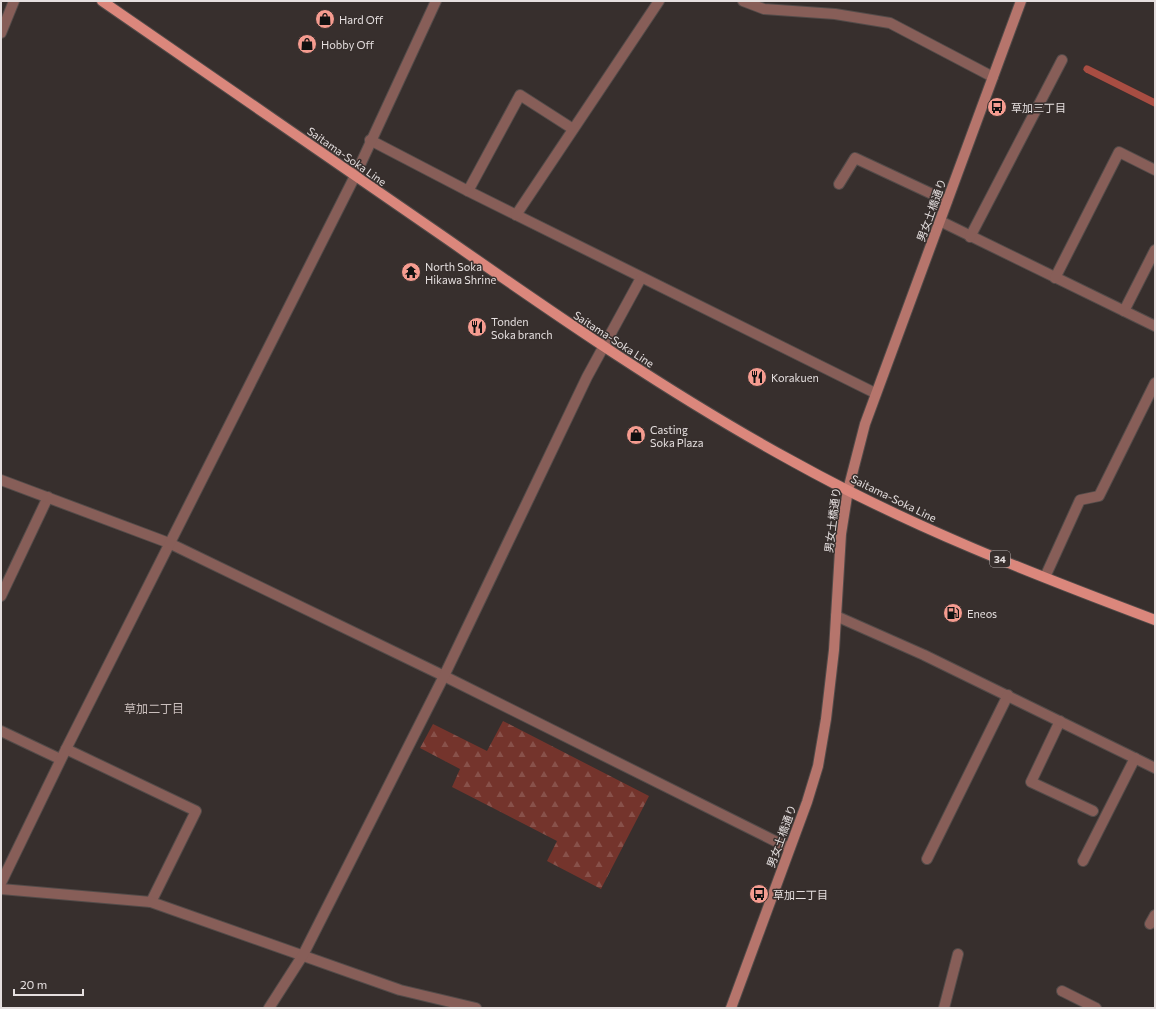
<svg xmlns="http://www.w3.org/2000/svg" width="1156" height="1009" viewBox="0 0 1156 1009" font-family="Commissioner,'Noto Sans JP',sans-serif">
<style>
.forest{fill:url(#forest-firs)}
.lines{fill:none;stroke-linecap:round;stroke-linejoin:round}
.stream{stroke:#a84d42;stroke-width:7}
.lane-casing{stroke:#534b49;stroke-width:12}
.street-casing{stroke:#534b49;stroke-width:12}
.secondary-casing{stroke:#534b49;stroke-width:12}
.primary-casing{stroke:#534b49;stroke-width:12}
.lane{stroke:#875e58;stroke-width:10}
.street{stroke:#875e58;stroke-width:10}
.secondary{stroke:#b6756c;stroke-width:10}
.primary{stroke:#db877c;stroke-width:10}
.labels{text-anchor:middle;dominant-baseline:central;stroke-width:3;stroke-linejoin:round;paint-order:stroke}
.shield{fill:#372f2d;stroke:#b1aaaa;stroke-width:1}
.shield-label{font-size:10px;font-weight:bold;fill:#e5dfdf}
.poi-label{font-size:11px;fill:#e5dfdf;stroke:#372f2d;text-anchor:start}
.street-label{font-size:11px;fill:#e5dfdf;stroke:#372f2d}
.neighbourhood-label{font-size:12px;fill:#cabfbd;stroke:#372f2d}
</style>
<defs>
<pattern id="forest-firs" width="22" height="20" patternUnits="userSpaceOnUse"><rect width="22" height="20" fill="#74342c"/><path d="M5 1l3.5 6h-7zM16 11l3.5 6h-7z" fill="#88514a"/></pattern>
</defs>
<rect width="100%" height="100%" fill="#372f2d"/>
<path class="forest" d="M503 721 649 796 601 889 547 861 557 841 452 787 460 769 420 748 433 724 487 751Z"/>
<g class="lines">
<path class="stream" d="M1087 69 1155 103"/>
<defs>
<g id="lane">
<path d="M468 191 520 95 573 129"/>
<path d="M1 596 48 497"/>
<path d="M1060 721 1031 782 1093 811"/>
<path d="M1 731 60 759"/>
<path d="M1062 991 1096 1008"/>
<path d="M944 1008 958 954"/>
</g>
<g id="street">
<path d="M743 1 764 9 835 14 890 23 993 77"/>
<path d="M1 33 14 1"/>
<path d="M370 140 468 191 875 393"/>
<path d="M839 184 855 158 947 201"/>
<path d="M516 215 659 1"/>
<path d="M940 221 1155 326"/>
<path d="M970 237 1062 60"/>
<path d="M1055 278 1119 152 1155 170"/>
<path d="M1124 311 1155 250"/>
<path d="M1 480 169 543 444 676 789 848"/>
<path d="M1045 577 1080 500 1099 496 1155 383"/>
<path d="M836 616 924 655 1155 768"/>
<path d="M66 749 196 811 151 902"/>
<path d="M927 859 1008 695"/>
<path d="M1083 861 1135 758"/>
<path d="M1 883 66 749 355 176 436 1"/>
<path d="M1 889 151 902 400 990 476 1008"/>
<path d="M1150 924 1155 915"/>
<path d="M269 1008 303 955 444 676 587 377 641 278"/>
</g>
<path id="secondary" d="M731 1008 807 802 818 766 826 719 834 650 841 534 848 490 865 424 1021 1"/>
<path id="primary" d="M102 1C217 80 332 160 447 239 560 318 673 396 794 462 909 526 1033 574 1155 620"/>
</defs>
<use href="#lane" class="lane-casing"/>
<use href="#street" class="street-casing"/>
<use href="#secondary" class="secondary-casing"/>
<use href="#primary" class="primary-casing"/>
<use href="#lane" class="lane"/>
<use href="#street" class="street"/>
<use href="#secondary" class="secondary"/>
<use href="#primary" class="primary"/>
</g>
<defs>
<symbol id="shop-disc" viewBox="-11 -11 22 22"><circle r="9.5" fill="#f59c90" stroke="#372f2d"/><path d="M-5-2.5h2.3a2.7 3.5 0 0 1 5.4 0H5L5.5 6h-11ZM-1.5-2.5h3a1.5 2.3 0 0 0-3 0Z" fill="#111"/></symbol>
<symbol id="bus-disc" viewBox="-11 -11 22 22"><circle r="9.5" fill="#f59c90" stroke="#372f2d"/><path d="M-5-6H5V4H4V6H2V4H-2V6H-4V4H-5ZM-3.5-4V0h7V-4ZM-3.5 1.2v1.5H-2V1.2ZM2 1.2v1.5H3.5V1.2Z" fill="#111"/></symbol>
<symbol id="temple-disc" viewBox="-11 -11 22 22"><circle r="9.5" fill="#f59c90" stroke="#372f2d"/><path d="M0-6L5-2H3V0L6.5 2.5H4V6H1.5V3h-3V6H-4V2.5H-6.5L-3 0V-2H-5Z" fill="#111"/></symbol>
<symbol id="restaurant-disc" viewBox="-11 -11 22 22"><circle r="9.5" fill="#f59c90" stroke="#372f2d"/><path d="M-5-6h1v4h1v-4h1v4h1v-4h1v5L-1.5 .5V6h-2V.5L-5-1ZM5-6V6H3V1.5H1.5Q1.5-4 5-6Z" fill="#111"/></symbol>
<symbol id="fuel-disc" viewBox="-11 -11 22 22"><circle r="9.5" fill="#f59c90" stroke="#372f2d"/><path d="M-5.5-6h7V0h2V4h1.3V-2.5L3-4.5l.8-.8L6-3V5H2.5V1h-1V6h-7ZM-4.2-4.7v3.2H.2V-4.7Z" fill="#111"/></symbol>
</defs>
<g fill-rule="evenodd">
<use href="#shop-disc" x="314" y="8" width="22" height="22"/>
<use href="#shop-disc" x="296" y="33" width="22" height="22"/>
<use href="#bus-disc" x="986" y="96" width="22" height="22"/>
<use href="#temple-disc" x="400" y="261" width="22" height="22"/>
<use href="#restaurant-disc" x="466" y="316" width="22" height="22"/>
<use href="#restaurant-disc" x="746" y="366" width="22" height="22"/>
<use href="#shop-disc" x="625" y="424" width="22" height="22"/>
<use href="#fuel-disc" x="942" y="602" width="22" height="22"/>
<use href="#bus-disc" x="748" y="883" width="22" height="22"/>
</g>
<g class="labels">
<rect class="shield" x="990" y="551" width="20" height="16" rx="3"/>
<g class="shield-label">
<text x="1000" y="559">34</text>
</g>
<g class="poi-label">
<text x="339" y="19">Hard Off</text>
<text x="321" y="44">Hobby Off</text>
<text x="1011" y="107">草加三丁目</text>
<text x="425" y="266">North Soka<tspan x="425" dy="13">Hikawa Shrine</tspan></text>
<text x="491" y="321">Tonden<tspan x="491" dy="13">Soka branch</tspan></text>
<text x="771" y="377">Korakuen</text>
<text x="650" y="429">Casting<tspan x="650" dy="13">Soka Plaza</tspan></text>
<text x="967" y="613">Eneos</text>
<text x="773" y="894">草加二丁目</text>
</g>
<g class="street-label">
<text transform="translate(347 156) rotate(35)">Saitama-Soka Line</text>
<text transform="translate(931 210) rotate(-70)">男女土橋通り</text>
<text transform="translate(614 339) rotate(33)">Saitama-Soka Line</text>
<text transform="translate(894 498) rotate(26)">Saitama-Soka Line</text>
<text transform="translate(832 520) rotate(-83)">男女土橋通り</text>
<text transform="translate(781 836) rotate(-70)">男女土橋通り</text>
</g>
<g class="neighbourhood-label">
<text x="154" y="708">草加二丁目</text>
</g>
</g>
<rect width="1156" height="1009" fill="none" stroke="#e5dfdf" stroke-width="4"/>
<path d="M14 989v6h69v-6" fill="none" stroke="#e5dfdf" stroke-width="2"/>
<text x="20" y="989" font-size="12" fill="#e5dfdf" stroke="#372f2d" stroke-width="3" paint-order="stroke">20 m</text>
</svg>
